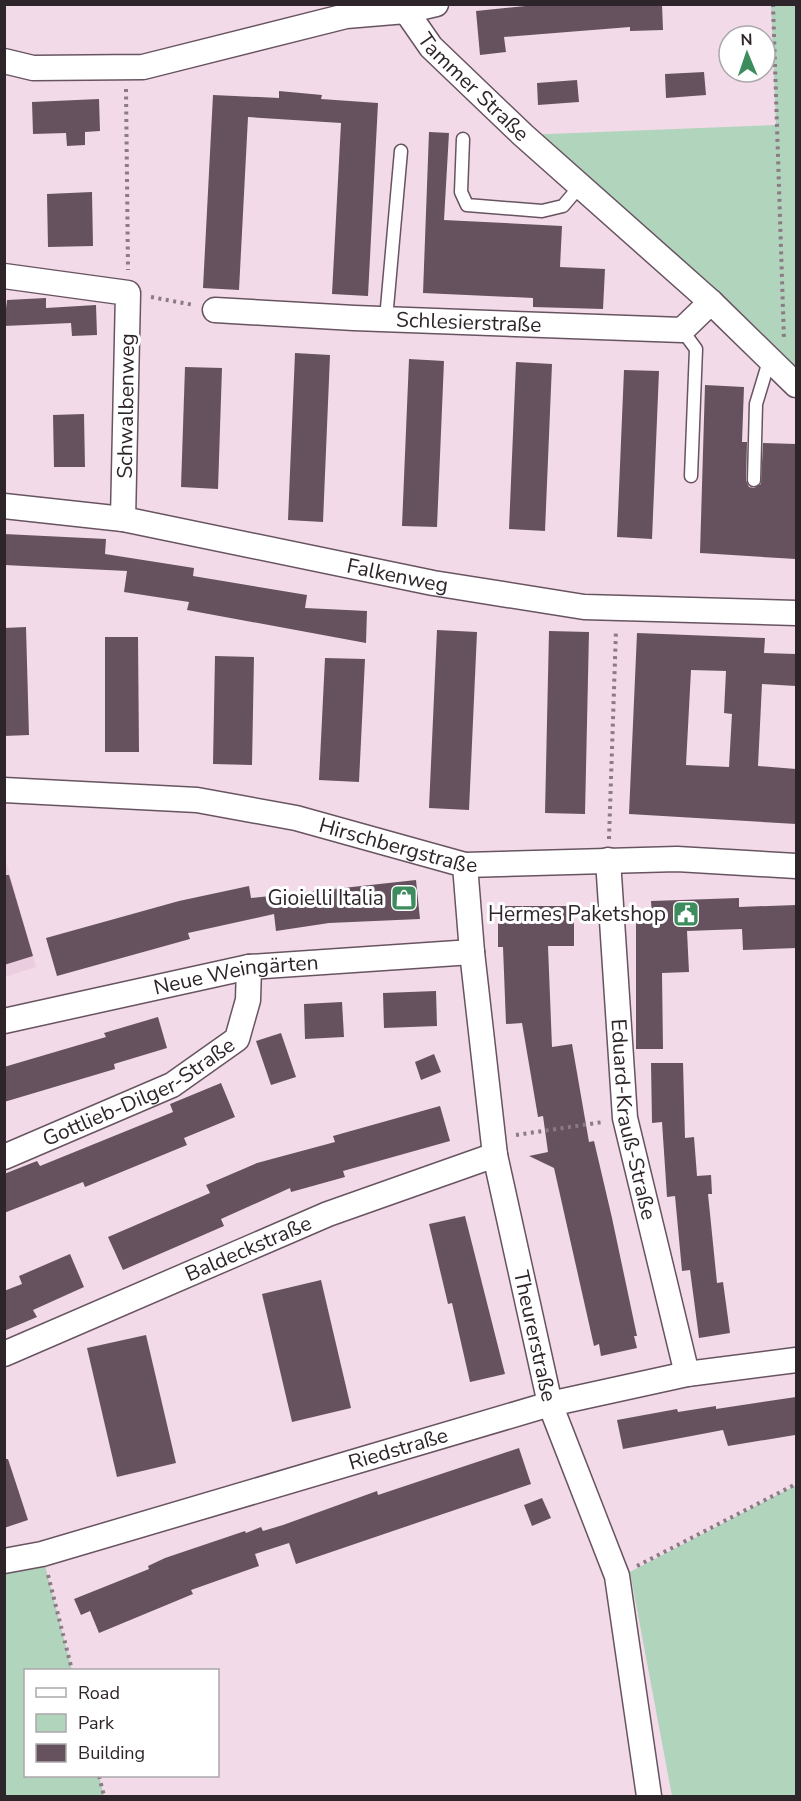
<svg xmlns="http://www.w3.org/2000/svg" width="801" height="1801" viewBox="0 0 801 1801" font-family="'Nunito Sans',sans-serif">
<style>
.built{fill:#ebcde0}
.green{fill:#b1d4bc}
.building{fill:#66525f;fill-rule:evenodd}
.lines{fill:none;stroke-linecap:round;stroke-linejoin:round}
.lane-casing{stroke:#685461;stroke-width:15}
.street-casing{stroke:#685461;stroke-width:27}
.path{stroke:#8b7b85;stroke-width:4;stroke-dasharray:3 4.5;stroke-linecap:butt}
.lane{stroke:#fff;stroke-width:12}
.street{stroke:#fff;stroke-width:24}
.labels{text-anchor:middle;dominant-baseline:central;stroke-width:6;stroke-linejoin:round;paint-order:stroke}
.street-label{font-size:21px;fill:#2e252b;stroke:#fff}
.poi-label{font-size:21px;fill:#2e252b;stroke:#fff;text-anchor:end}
</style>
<rect width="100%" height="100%" fill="#f2dae9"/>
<path class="built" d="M4 854 36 967 5 977H4Z"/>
<g class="green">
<path d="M771 5H796V385L523 135 776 125Z"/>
<path d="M796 1485V1796H672L630 1572Z"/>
<path d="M42 1554 72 1670H26V1776H99L104 1796H5V1561Z"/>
</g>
<g class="building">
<path d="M546 4H662L663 30 630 31V27L504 37 506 52 480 55 476 11Z"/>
<path d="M704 72 706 95 666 98 665 74Z"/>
<path d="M577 80 579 102 538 105 537 83Z"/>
<path d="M279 91 322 95 321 99 378 103 368 296 332 294 341 123 248 117 239 290 203 288 213 95 279 98Z"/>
<path d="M99 99 100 131 85 132V145L67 146 66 133 33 134 32 102Z"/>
<path d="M429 132 449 133 444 220 562 226 560 267 605 269 603 309 533 307V298L423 293Z"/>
<path d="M92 192 93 246 48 247 47 194Z"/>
<path d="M46 298V308L96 305 97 335 72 336 71 323 4 326 7 300Z"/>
<path d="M295 353 330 355 323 522 288 520Z"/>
<path d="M409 359 444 361 437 527 402 526Z"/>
<path d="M516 362 552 364 545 531 509 529Z"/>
<path d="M185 367 222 368 218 489 181 487Z"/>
<path d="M624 370 659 371 652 539 617 537Z"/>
<path d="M705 385 744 387 742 442H747L746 480 749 487 754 488 761 484 763 443 796 444V559L700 553Z"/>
<path d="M84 414 85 467H54L53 415Z"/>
<path d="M4 534 106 539 105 554 194 568 193 576 307 595 305 608 367 611 366 643 187 610 189 602 124 592 127 571 4 565Z"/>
<path d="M26 627 29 735 4 736V628Z"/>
<path d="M437 630 477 632 469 810 429 808Z"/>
<path d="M549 631 589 632 585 814 545 813Z"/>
<path d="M637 633 765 638 764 653 796 654V686L762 684 758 766 796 769V824L629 814ZM691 670 726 671 724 713 732 714 729 767 686 765Z"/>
<path d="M105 637H138L139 752H105Z"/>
<path d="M215 656 254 657 252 765 213 764Z"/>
<path d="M325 658 365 659 359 782 319 780Z"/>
<path d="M4 875H9L33 956 4 965Z"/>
<path d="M416 880 420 919 329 923 276 931 274 914 188 933 190 939 57 976 46 938 179 901 249 886 251 898Z"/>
<path d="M739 898V907L796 905V948L743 950 742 929 687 931 689 972 662 973 663 1049H636V915H652L651 901Z"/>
<path d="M498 906H574V946H548L552 1047 572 1044 589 1142 594 1141 612 1218 637 1336H634L637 1348 601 1356 599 1344 594 1346 554 1168 529 1156 548 1152 543 1116 538 1117 522 1023 506 1024 503 947H498Z"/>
<path d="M436 991 437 1026 384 1028 383 993Z"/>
<path d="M342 1002 344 1037 305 1039 304 1004Z"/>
<path d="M158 1017 167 1048 114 1064 115 1069 4 1102V1067L106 1037 104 1033Z"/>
<path d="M281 1033 296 1077 271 1085 256 1041Z"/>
<path d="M434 1054 441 1072 421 1080 415 1062Z"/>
<path d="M651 1063H683L685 1138 694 1137 697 1176 711 1175 712 1194H708L717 1283 723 1282 730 1333 699 1338 690 1270 682 1271 675 1196 667 1197 662 1122 652 1123Z"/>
<path d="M221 1083 235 1117 184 1138 187 1145 85 1187 83 1182 4 1213V1174L37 1161 40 1166 173 1112 170 1104Z"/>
<path d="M440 1106 450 1141 343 1171 345 1177 291 1192 290 1188 221 1219 224 1226 123 1270 108 1237 210 1193 206 1185 257 1163 335 1142 333 1136Z"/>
<path d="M465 1216 505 1374 470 1382 452 1303 448 1304 429 1224Z"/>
<path d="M70 1254 84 1287 33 1310 37 1317 4 1331V1291L22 1284 19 1276Z"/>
<path d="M321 1280 351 1408 292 1422 262 1294Z"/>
<path d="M146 1335 176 1463 117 1477 87 1348Z"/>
<path d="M796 1397 795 1435 728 1446 723 1430 623 1449 617 1420 677 1409 678 1412 716 1406V1409Z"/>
<path d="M519 1448 531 1484 296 1564 289 1543 255 1554 259 1566 191 1590 193 1594 99 1633 90 1611 81 1615 74 1599 149 1569 148 1566 165 1558 245 1531 246 1533 261 1527 263 1531 283 1525 377 1491 378 1495Z"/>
<path d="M4 1459H8L28 1520 4 1528Z"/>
<path d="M542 1498 551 1518 532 1526 524 1505Z"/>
</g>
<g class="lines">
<defs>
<g id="lane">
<path d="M463 139 461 192 467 205 542 211 563 206 580 186"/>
<path d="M386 319 401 151"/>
<path d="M682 330 696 349 691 476"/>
<path d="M754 480 756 404 769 361"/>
</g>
<g id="street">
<path id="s1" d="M406 11 431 47 523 135 711 302 796 385"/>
<path d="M4 61 33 68 143 67 346 16 406 11 436 4"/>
<path d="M4 276 128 293 123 519"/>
<path id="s2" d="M215 310 354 318 682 330 711 302"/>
<path id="s3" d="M4 506 123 519 433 583 584 607 796 613"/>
<path id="s4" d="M4 790 197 800 296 818 465 865 677 859 796 866"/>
<path id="s5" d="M608 860 625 1118 687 1374"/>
<path id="s6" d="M465 865 472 952 495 1155 550 1404 617 1576 649 1796"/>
<path id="s7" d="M4 1021 249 967 472 952"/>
<path id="s8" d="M4 1157 172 1085 237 1039 248 1000 249 967"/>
<path id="s9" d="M4 1354 328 1214 495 1155"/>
<path id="s10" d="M4 1561 42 1554 550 1404 687 1374 796 1360"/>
</g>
</defs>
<use href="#lane" class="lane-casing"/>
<use href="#street" class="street-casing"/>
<g class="path">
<path d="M773 4 784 340"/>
<path d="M126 89 128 270"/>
<path d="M151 297 194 305"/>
<path d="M609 839 616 630"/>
<path d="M516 1135 603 1122"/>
<path d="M637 1566 796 1484"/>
<path d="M48 1575 72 1670"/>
<path d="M795 1628H796"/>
<path d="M99 1776 104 1796"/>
</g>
<use href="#lane" class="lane"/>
<use href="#street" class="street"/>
</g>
<defs>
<symbol id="shop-square" viewBox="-11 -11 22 22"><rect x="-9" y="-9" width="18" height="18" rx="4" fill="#3c8c5d" stroke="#fff"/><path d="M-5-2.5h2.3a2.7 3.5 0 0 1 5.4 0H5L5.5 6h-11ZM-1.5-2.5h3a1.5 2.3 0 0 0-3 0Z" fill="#fff"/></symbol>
<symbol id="civic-square" viewBox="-11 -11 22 22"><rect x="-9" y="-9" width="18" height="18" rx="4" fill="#3c8c5d" stroke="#fff"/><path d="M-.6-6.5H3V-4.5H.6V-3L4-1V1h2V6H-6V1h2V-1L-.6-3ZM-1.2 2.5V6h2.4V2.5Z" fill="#fff"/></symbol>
</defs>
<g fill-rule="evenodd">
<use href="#shop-square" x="389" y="883" width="30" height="30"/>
<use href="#civic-square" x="671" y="899" width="30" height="30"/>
</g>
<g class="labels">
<g class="street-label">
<text stroke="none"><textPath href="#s1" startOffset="102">Tammer Straße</textPath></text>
<text stroke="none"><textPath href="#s2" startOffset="254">Schlesierstraße</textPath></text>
<text transform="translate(126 406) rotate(-89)">Schwalbenweg</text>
<text stroke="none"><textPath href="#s3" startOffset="400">Falkenweg</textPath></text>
<text stroke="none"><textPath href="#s4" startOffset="400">Hirschbergstraße</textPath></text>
<text stroke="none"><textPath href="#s7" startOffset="237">Neue Weingärten</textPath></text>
<text stroke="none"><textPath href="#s8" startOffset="150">Gottlieb-Dilger-Straße</textPath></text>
<text stroke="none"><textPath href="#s5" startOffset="261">Eduard-Krauß-Straße</textPath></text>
<text stroke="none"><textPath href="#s9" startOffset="266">Baldeckstraße</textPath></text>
<text stroke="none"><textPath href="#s6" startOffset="477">Theurerstraße</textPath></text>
<text stroke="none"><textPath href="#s10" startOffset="410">Riedstraße</textPath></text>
</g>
<g class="poi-label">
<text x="384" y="898">Gioielli Italia</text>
<text x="666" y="914">Hermes Paketshop</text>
</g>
</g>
<rect width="801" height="1801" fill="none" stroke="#2e252b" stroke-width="12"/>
<rect x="24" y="1669" width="195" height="108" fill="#ffffff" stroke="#aba8aa" stroke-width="1.5"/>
<rect x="36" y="1688" width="30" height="9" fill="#ffffff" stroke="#aba8aa" stroke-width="1.5"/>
<text x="78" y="1699" font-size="18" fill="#2e252b">Road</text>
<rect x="36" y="1714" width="30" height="18" fill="#b1d4bc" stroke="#aba8aa" stroke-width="1.5"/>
<text x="78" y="1729" font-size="18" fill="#2e252b">Park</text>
<rect x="36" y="1744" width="30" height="18" fill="#66525f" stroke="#aba8aa" stroke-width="1.5"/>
<text x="78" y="1759" font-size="18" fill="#2e252b">Building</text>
<g transform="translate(747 54) rotate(358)"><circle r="28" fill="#ffffff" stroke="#aba8aa" stroke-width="1.5"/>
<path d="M0-4.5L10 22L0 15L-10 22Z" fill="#3c8c5d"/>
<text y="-9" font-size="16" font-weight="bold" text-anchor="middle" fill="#2e252b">N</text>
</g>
</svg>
